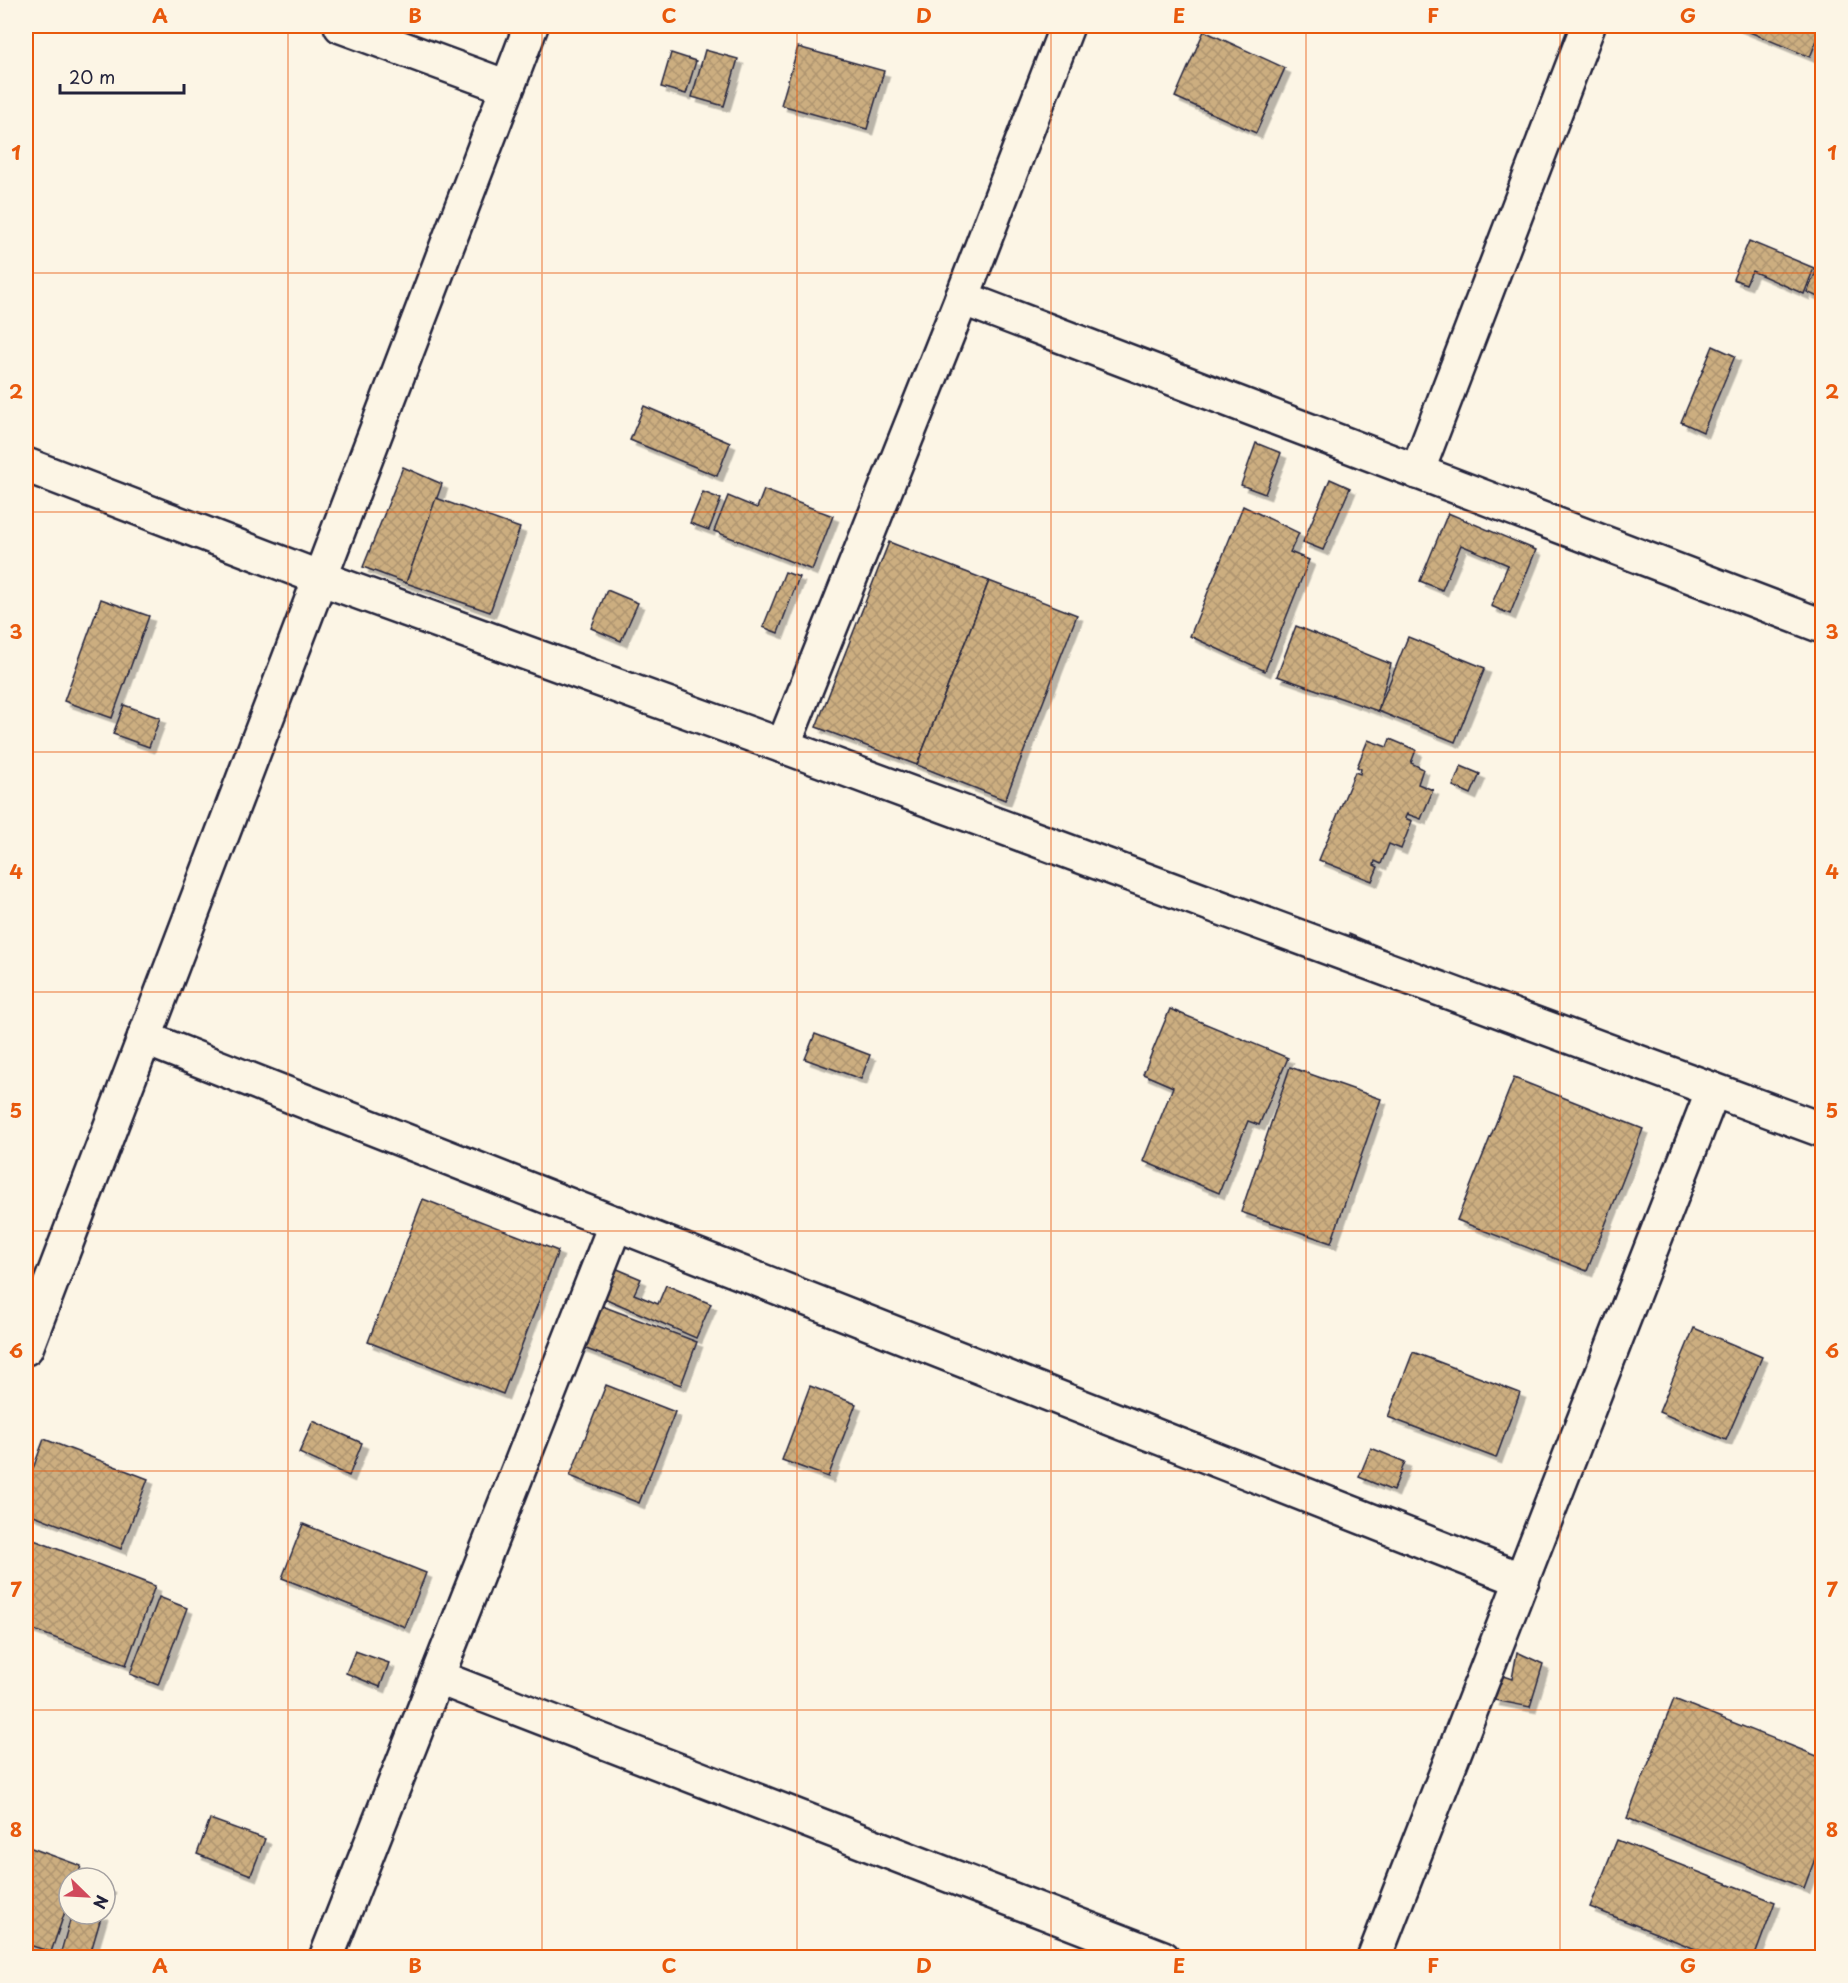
<svg xmlns="http://www.w3.org/2000/svg" width="1848" height="1983" viewBox="0 0 1848 1983" font-family="'Playpen Sans',sans-serif">
<style>
.building{fill:url(#building-cross-hatch);stroke:#22223b;stroke-width:1.5;filter:url(#shadow)}
.lines{fill:none;stroke-linecap:round;stroke-linejoin:round}
.minor-casing{stroke:#22223b;stroke-width:38}
.minor{stroke:#fcf5e5;stroke-width:33}
.grid{fill:none;stroke:#e8590c;stroke-width:1.5;stroke-opacity:0.55}
.neatline{fill:none;stroke:#e8590c;stroke-width:2}
.grid-label{font-size:20px;text-anchor:middle;font-weight:bold;fill:#e8590c}
</style>
<defs>
<pattern id="building-cross-hatch" width="8" height="8" patternUnits="userSpaceOnUse" patternTransform="scale(1.5)"><rect width="8" height="8" fill="#ccae80"/><path d="M0 0l8 8M0 8l8-8" fill="none" stroke="#af9570"/></pattern>
<filter id="shadow"><feDropShadow dx="5.5" dy="5.5" stdDeviation="0" flood-color="#0004"/></filter>
</defs>
<rect width="100%" height="100%" fill="#fcf5e5"/>
<filter id="ink" filterUnits="userSpaceOnUse"><feTurbulence type="fractalNoise" baseFrequency=".0167" numOctaves="2"/><feDisplacementMap in="SourceGraphic" scale="12" xChannelSelector="R" yChannelSelector="G"/><feConvolveMatrix kernelMatrix="1 2 1 2 8 2 1 2 1" color-interpolation-filters="sRGB"/></filter>
<g filter="url(#ink)">
<g class="building">
<path d="M1735 26H1822V28L1810 57Z"/>
<path d="M1204 31 1285 68 1256 133 1175 97Z"/>
<path d="M798 47 884 71 867 129 781 105Z"/>
<path d="M705 50 738 59 724 106 692 97Z"/>
<path d="M671 53 696 61 686 94 661 87Z"/>
<path d="M1749 241 1814 268 1804 294 1752 271 1746 284 1733 279Z"/>
<path d="M1818 267 1822 269V299L1807 292Z"/>
<path d="M1713 346 1735 356 1703 432 1681 422Z"/>
<path d="M644 406 730 443 717 476 630 440Z"/>
<path d="M1256 443 1281 453 1265 494 1241 485Z"/>
<path d="M403 467 442 484 406 583 363 567Z"/>
<path d="M1330 479 1350 488 1323 550 1303 542Z"/>
<path d="M764 490 833 516 812 570 714 531 728 496 757 508Z"/>
<path d="M703 492 721 499 709 530 690 523Z"/>
<path d="M436 498 520 528 490 612 406 583Z"/>
<path d="M1243 506 1299 533 1290 552 1309 560 1265 671 1190 636Z"/>
<path d="M1448 513 1536 550 1510 614 1491 606 1508 565 1461 545 1442 590 1420 581Z"/>
<path d="M889 542 989 581 917 765 816 727Z"/>
<path d="M785 572 799 577 778 633 763 627Z"/>
<path d="M989 581 1077 615 1005 800 917 765Z"/>
<path d="M607 590 638 603 621 641 591 628Z"/>
<path d="M101 599 149 616 112 718 64 701Z"/>
<path d="M1296 626 1391 664 1378 711 1277 676Z"/>
<path d="M1408 637 1485 668 1455 742 1378 711Z"/>
<path d="M124 705 160 718 149 747 113 734Z"/>
<path d="M1390 739 1416 750 1411 763 1423 769 1418 784 1433 790 1421 819 1407 814 1405 818 1412 821 1401 849 1389 844 1381 864 1375 861 1374 865 1378 867 1372 881 1319 860 1355 772 1360 774 1361 769 1357 767 1368 740 1387 747Z"/>
<path d="M1461 766 1480 774 1471 794 1453 786Z"/>
<path d="M1349 934 1385 949 1379 964 1343 949Z"/>
<path d="M1170 1009 1288 1058 1259 1125 1248 1121 1219 1193 1143 1161 1173 1087 1143 1074Z"/>
<path d="M815 1034 870 1055 861 1079 805 1059Z"/>
<path d="M1290 1067 1381 1099 1331 1243 1241 1212Z"/>
<path d="M1514 1078 1643 1129 1587 1271 1457 1220Z"/>
<path d="M423 1199 558 1251 503 1394 368 1342Z"/>
<path d="M615 1268 641 1279 634 1294 658 1304 666 1285 711 1304 696 1338 602 1297Z"/>
<path d="M597 1304 697 1342 681 1385 581 1347Z"/>
<path d="M1694 1328 1762 1357 1726 1440 1659 1412Z"/>
<path d="M1413 1352 1520 1393 1496 1458 1388 1417Z"/>
<path d="M606 1385 675 1412 639 1503 570 1476Z"/>
<path d="M810 1386 856 1404 828 1477 782 1460Z"/>
<path d="M313 1421 362 1443 349 1476 299 1453Z"/>
<path d="M44 1439 148 1479 121 1549 26 1512V1487Z"/>
<path d="M1371 1448 1405 1462 1393 1491 1359 1477Z"/>
<path d="M303 1524 426 1573 405 1627 282 1578Z"/>
<path d="M26 1537 155 1586 126 1665 26 1627Z"/>
<path d="M159 1597 187 1608 158 1685 130 1674Z"/>
<path d="M355 1651 389 1663 380 1687 346 1673Z"/>
<path d="M1517 1652 1543 1664 1530 1707 1494 1700 1503 1676 1512 1679Z"/>
<path d="M1674 1699 1822 1758V1840L1804 1888 1627 1818Z"/>
<path d="M210 1819 265 1839 251 1875 197 1854Z"/>
<path d="M1617 1840 1775 1902 1754 1958H1718L1590 1907Z"/>
<path d="M26 1846 81 1866 77 1878H69V1900L51 1952 26 1944Z"/>
<path d="M105 1886 110 1887 105 1904Z"/>
<path d="M72 1914H102L89 1958H59Z"/>
</g>
<g class="lines">
<defs>
<g id="minor">
<path d="M341 26 507 87"/>
<path d="M962 298 1822 626"/>
<path d="M26 465 320 578 783 746 1822 1130"/>
<path d="M1417 472 1588 26"/>
<path d="M783 746 962 298 1067 26"/>
<path d="M144 1038 1522 1580"/>
<path d="M26 1348 531 26"/>
<path d="M437 1677 1163 1958"/>
<path d="M326 1958 616 1223"/>
<path d="M1374 1958 1713 1090"/>
</g>
</defs>
<use href="#minor" class="minor-casing"/>
<use href="#minor" class="minor"/>
</g>
</g>
<path class="grid" d="M288 26V1958M542 26V1958M797 26V1958M1051 26V1958M1306 26V1958M1560 26V1958M26 273H1822M26 512H1822M26 752H1822M26 992H1822M26 1231H1822M26 1471H1822M26 1710H1822"/>
<rect width="1848" height="1983" fill="none" stroke="#fcf5e5" stroke-width="66"/>
<g transform="translate(87 1896) rotate(114)"><circle r="28" fill="#fcf5e5" stroke="#a5a1a1" stroke-width="1.5"/>
<path d="M0-4.5L10 22L0 15L-10 22Z" fill="#d1495b"/>
<text y="-9" font-size="16" font-weight="bold" text-anchor="middle" fill="#22223b">N</text>
</g>
<path d="M60 84v9h124v-9" fill="none" stroke="#22223b" stroke-width="3"/>
<text x="69" y="84" font-size="18" fill="#22223b" stroke="#fcf5e5" stroke-width="4.5" paint-order="stroke">20 m</text>
<rect x="33" y="33" width="1782" height="1917" class="neatline"/>
<g class="grid-label">
<text x="160" y="23">A</text>
<text x="415" y="23">B</text>
<text x="669" y="23">C</text>
<text x="924" y="23">D</text>
<text x="1179" y="23">E</text>
<text x="1433" y="23">F</text>
<text x="1688" y="23">G</text>
<text x="16" y="160">1</text>
<text x="1832" y="160">1</text>
<text x="16" y="399">2</text>
<text x="1832" y="399">2</text>
<text x="16" y="639">3</text>
<text x="1832" y="639">3</text>
<text x="16" y="879">4</text>
<text x="1832" y="879">4</text>
<text x="16" y="1118">5</text>
<text x="1832" y="1118">5</text>
<text x="16" y="1358">6</text>
<text x="1832" y="1358">6</text>
<text x="16" y="1597">7</text>
<text x="1832" y="1597">7</text>
<text x="16" y="1837">8</text>
<text x="1832" y="1837">8</text>
<text x="160" y="1973">A</text>
<text x="415" y="1973">B</text>
<text x="669" y="1973">C</text>
<text x="924" y="1973">D</text>
<text x="1179" y="1973">E</text>
<text x="1433" y="1973">F</text>
<text x="1688" y="1973">G</text>
</g>
</svg>
